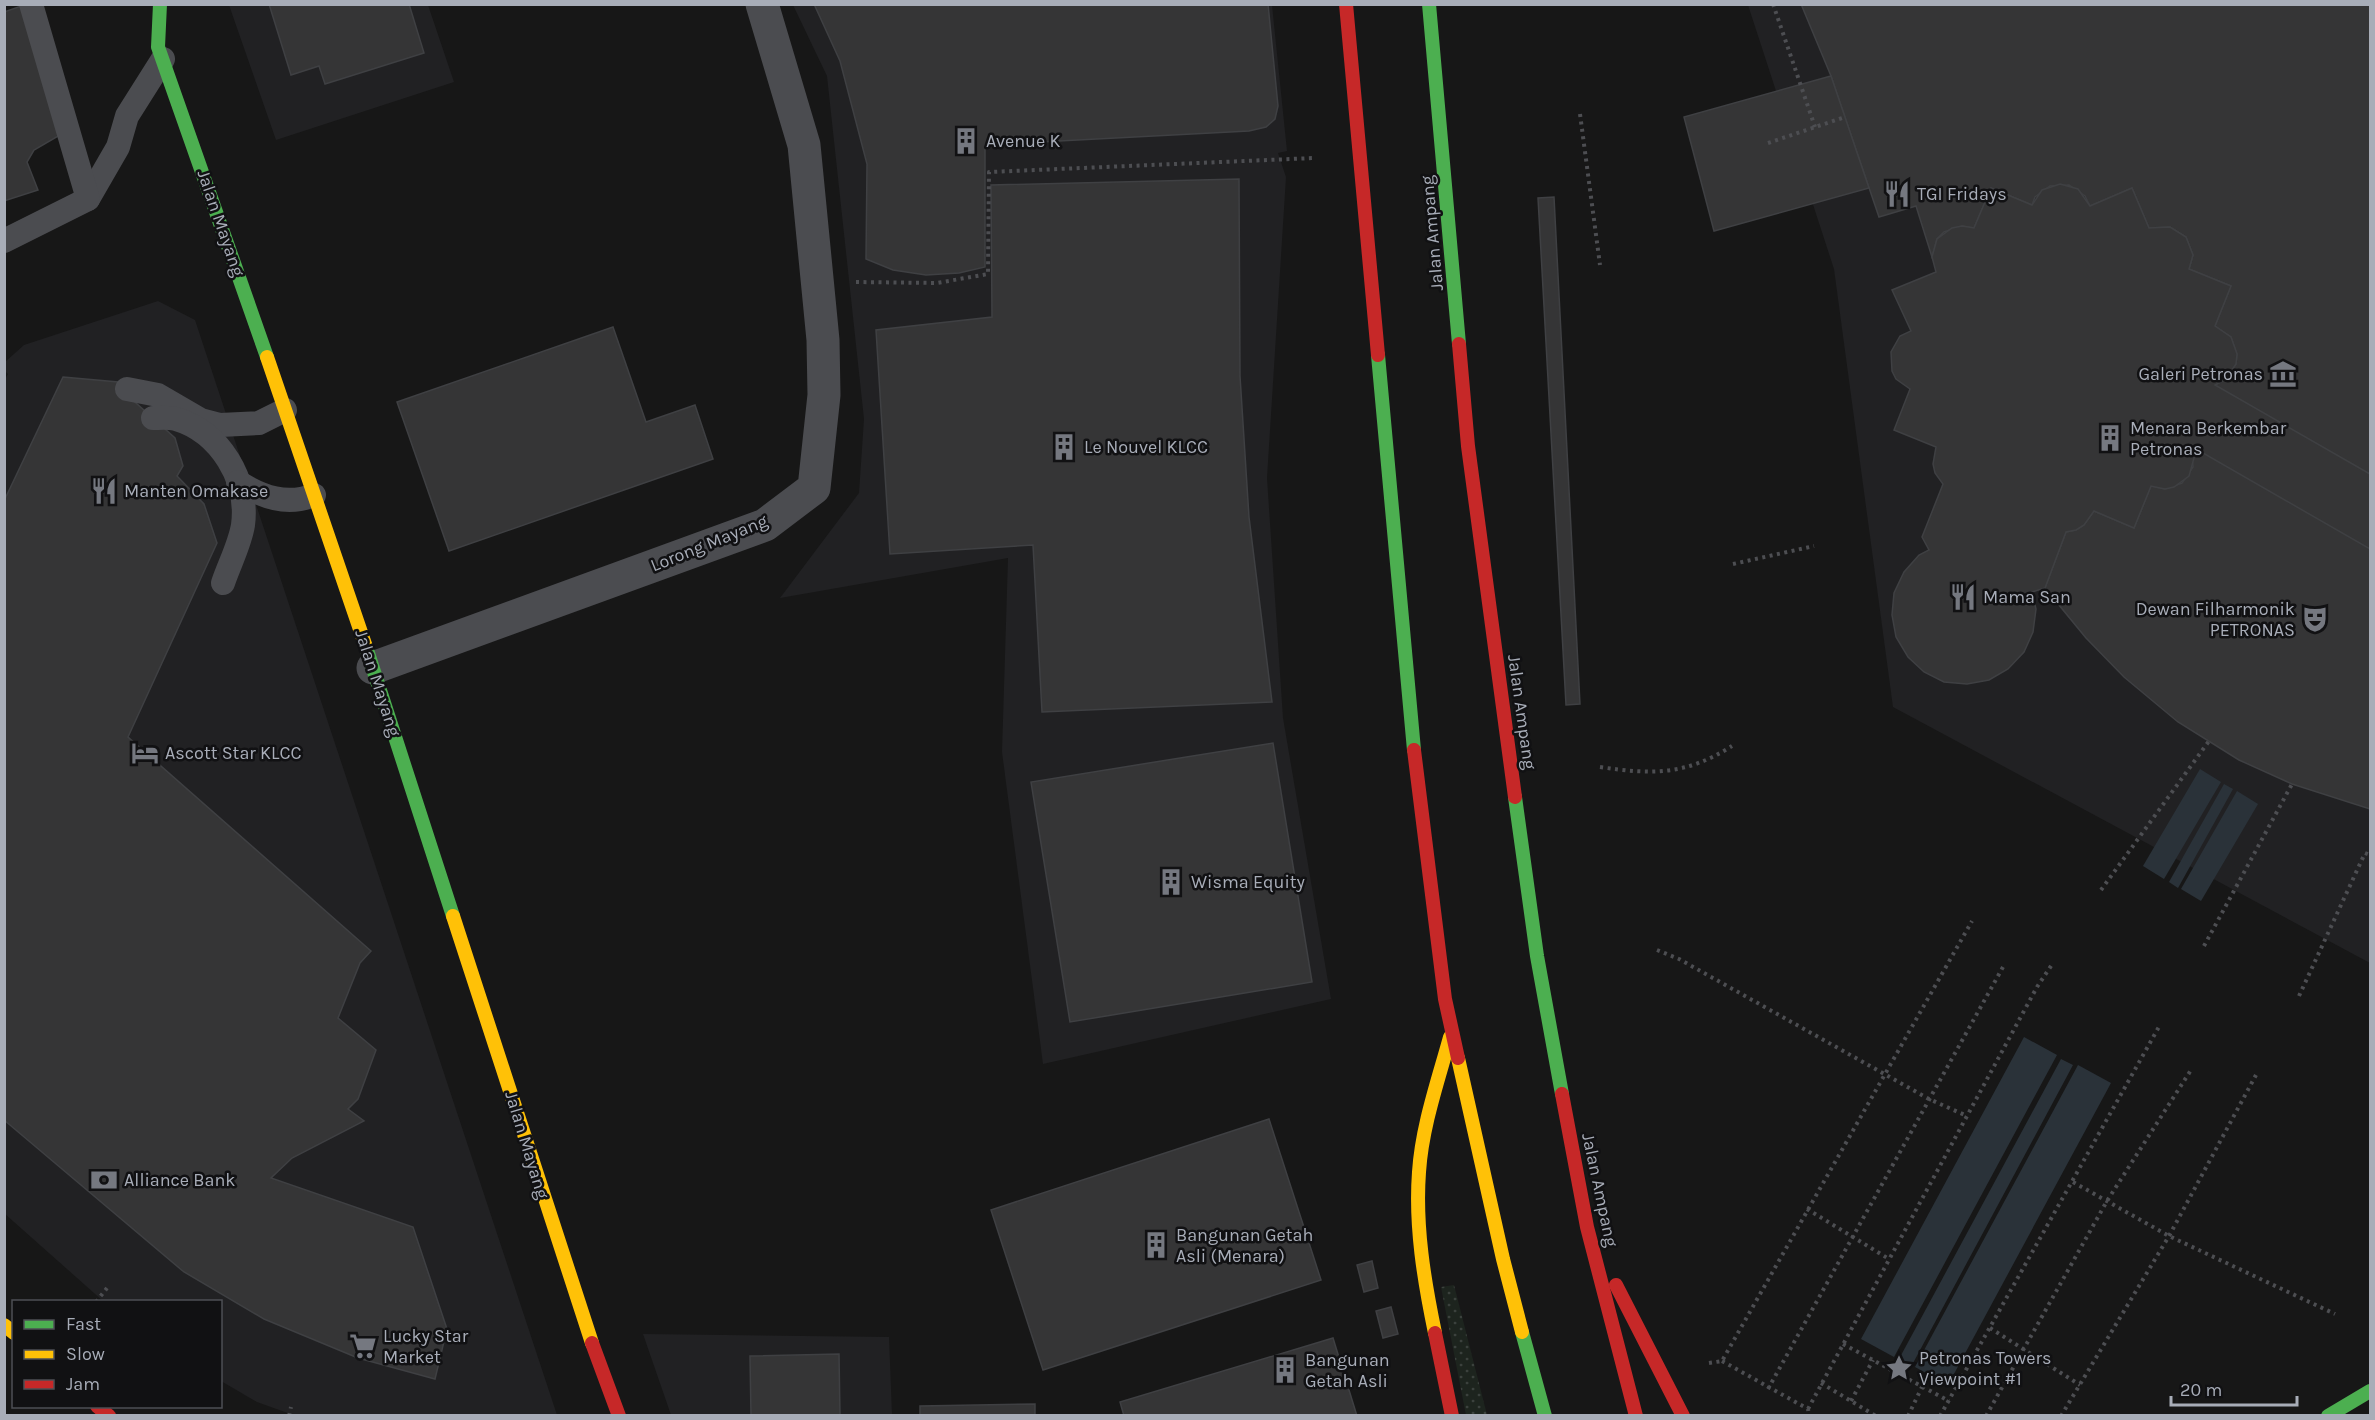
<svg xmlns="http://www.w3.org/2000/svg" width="2375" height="1420" viewBox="0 0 2375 1420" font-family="Karla,sans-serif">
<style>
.built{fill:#212123}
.grass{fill:url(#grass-dots)}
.water{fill:#2a3239}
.building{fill:#353536;stroke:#3f4043;stroke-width:1.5}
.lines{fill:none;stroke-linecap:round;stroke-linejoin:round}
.path{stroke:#4d4e52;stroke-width:4;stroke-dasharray:3 4.5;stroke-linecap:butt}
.lane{stroke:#4b4c50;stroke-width:24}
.street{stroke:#4b4c50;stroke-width:33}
.fast{stroke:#4caf50;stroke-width:14}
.slow{stroke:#ffc107;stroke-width:14}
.jam{stroke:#c62828;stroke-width:14}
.labels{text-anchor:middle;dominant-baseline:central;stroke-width:5;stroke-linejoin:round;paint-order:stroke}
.poi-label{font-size:18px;fill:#a8adb8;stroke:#111113;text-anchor:start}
.street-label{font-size:18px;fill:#a8adb8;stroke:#111113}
</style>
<defs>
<pattern id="grass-dots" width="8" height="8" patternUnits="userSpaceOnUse" patternTransform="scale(1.5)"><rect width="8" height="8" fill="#1d241e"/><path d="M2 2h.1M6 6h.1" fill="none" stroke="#3b413d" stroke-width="1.8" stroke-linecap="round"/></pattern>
</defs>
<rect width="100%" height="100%" fill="#171717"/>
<g class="built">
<path d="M229 5H428L454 82 276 140Z"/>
<path d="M793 5H1272L1287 151 1278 153 1286 177 1267 478 1283 718 1331 999 1043 1064 1002 752 1008 558 780 598 859 493 864 419 827 76Z"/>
<path d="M1748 5H2370V963L1893 707 1834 269Z"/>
<path d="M158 301 195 320 557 1415 296 1416 257 1402 221 1381 220 1302 103 1301 5 1214 4 381 8 374 5 371V362L24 345Z"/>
<path d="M643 1334 889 1337 892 1415H671Z"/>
</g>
<path class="grass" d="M1454 1285 1487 1415H1466L1441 1287Z"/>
<g class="water">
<path d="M2200 769 2221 782 2164 879 2143 866Z"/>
<path d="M2224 784 2233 789 2178 888 2169 882Z"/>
<path d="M2237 791 2258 804 2201 901 2181 889Z"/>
<path d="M2024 1037 2057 1055 1894 1357 1861 1339Z"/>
<path d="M2061 1059 2073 1065 1912 1365 1899 1359Z"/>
<path d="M2078 1065 2111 1083 1948 1385 1915 1367Z"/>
</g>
<g class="building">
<path d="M27 4 67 131 34 150 27 162 38 190 4 201V12Z"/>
<path d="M269 4H409L424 53 325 84 319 66 291 75Z"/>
<path d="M814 4H1268L1278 106 1275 119 1266 127 1249 131 985 145V267L959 273 926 275 893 270 866 259 867 164 840 61Z"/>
<path d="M1801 4H2370V809L2292 784 2239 760 2178 722 2124 677 2086 638 2045 588 2066 532 2076 530 2084 525 2094 511 2134 528 2151 486 2165 489 2182 483 2193 467 2191 446 2233 428 2215 385 2226 379 2236 364 2237 354 2231 337 2215 326 2231 286 2189 269 2193 255 2186 237 2170 227 2149 228 2132 188 2090 206 2085 196 2069 185 2050 186 2035 197 2032 205 1991 188 1974 228 1962 226 1944 232 1937 239 1932 257 1916 206 1879 217 1831 76Z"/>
<path d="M1831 76 1869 188 1714 231 1684 117Z"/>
<path d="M1239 179 1240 376 1249 517 1272 702 1042 712 1033 545 890 554 876 330 992 317 991 185Z"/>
<path d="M2060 184 2078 189 2090 206 2132 188 2149 228 2170 227 2186 237 2193 255 2189 269 2231 286 2215 326 2231 337 2237 354 2236 364 2226 379 2215 385 2370 474V549L2191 446 2194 458 2189 476 2174 487 2165 489 2151 486 2134 528 2094 511 2084 525 2076 530 2066 532 2045 588 2032 592 2036 609 2033 632 2024 652 2008 669 1989 680 1967 684 1944 682 1924 672 1908 657 1896 637 1892 615 1894 593 1904 572 1919 555 1929 550 1922 537 1943 484 1935 473 1933 464 1936 447 1894 430 1910 389 1896 379 1892 371 1891 352 1900 336 1911 331 1892 290 1936 272 1932 257 1937 239 1952 228 1962 226 1974 228 1991 188 2032 205 2042 190Z"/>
<path d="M1554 197 1580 704 1566 705 1538 198Z"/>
<path d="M613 327 646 422 695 405 713 459 449 551 397 402Z"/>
<path d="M63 377 129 383 126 394 175 438 183 466 177 476 204 504 217 543 128 737 371 951 360 963 338 1018 376 1050 358 1099 348 1109 364 1121 292 1158 271 1178 413 1227 447 1329 435 1379 358 1358 264 1319 184 1272 4 1120V501Z"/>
<path d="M1273 743 1312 982 1070 1022 1031 782Z"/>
<path d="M1269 1119 1321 1280 1043 1370 991 1210Z"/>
<path d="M1372 1261 1378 1288 1364 1292 1357 1265Z"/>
<path d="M1391 1307 1398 1334 1383 1338 1376 1311Z"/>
<path d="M1333 1338 1357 1416H1124L1120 1402Z"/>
<path d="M839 1354 840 1416H751L750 1356Z"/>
<path d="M1035 1404V1416H920V1406Z"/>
</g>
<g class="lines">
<g class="path">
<path d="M1773 4 1815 127"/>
<path d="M1580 114 1600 265"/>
<path d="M1768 143 1845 117"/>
<path d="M856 282 937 283 988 274 989 172 1314 158"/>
<path d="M1733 564 1814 546"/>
<path d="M1600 767C1653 775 1686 775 1732 746"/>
<path d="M2101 890 2209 741"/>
<path d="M2204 946 2292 784"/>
<path d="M1657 950 1679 959 1929 1099 1967 1116"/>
<path d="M2299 996 2365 853 2370 855"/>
<path d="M2073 1182 2169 1236 2335 1314"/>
<path d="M1807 1209 1889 1259"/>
<path d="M96 1302 107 1288"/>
<path d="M1990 1328 2080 1385"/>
<path d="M1843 1344 1949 1401"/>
<path d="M1722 1361 1808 1409 1809 1416"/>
<path d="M1709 1363 1722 1361 1972 921"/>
<path d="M1821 1383 1876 1416"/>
<path d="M1768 1389 2003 967"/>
<path d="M1851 1401 1873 1360"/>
<path d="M1808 1409 2037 987 2053 963"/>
<path d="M289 1416 291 1407"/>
<path d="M1908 1416 1922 1387"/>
<path d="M1940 1416 2160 1025"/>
<path d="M1986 1416 2107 1201 2191 1070"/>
<path d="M2061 1416 2169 1236 2256 1075"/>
</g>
<g class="lane">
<path d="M88 199 118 147 127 116 163 59"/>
<path d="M4 241 88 199 31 4"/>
<path d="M127 389 158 395 201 420 220 425 259 423 285 410"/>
<path d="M153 418C160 418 169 417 176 419 220 432 249 480 243 525 240 544 229 565 223 583"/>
<path d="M238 482C262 497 287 506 314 495"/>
</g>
<path class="street" d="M373 668 765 525 814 488 824 395 823 340 804 145 762 4"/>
<g class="fast">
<path d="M160 4 158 47 267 357"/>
<path d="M1429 4 1459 344"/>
<path d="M1378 355 1414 750"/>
<path d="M366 647 453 916"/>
<path d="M1515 797 1537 956 1562 1094"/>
<path d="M1522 1332 1545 1416"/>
<path d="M2328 1416 2370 1391"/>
</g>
<g class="slow">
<path d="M267 357 366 647"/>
<path d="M453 916 592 1343"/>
<path d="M1458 1058 1503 1259 1522 1332"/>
<path d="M4 1325 14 1333"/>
<path d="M1435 1333C1424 1280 1415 1226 1419 1172 1422 1126 1438 1081 1450 1037"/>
</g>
<g class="jam">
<path d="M1346 4 1378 355"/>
<path d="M1459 344 1468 446 1515 797"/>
<path d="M1414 750 1445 999 1458 1058"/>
<path d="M1562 1094 1587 1227 1636 1416"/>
<path d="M1616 1285 1683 1416"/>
<path d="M1435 1333 1452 1416"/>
<path d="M592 1343 619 1416"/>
<path d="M97 1406 109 1416"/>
</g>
</g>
<defs>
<symbol id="building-bare" viewBox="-9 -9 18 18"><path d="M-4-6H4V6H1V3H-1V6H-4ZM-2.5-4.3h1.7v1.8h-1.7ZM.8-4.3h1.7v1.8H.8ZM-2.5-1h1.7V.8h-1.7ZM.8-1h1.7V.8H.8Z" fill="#757880" stroke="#111113" stroke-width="2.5" paint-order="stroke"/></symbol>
<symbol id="restaurant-bare" viewBox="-9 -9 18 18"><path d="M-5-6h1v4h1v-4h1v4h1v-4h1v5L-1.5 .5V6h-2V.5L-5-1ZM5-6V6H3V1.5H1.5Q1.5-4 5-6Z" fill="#757880" stroke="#111113" stroke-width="2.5" paint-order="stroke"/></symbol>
<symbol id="museum-bare" viewBox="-9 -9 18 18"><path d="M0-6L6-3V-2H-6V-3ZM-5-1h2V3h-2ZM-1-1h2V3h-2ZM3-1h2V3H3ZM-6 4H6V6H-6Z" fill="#757880" stroke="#111113" stroke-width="2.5" paint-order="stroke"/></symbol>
<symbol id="theatre-bare" viewBox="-9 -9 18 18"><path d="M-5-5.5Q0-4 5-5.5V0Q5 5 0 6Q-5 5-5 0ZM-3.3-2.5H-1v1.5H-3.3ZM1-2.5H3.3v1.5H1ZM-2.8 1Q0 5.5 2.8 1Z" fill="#757880" stroke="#111113" stroke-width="2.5" paint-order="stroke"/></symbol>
<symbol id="hotel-bare" viewBox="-9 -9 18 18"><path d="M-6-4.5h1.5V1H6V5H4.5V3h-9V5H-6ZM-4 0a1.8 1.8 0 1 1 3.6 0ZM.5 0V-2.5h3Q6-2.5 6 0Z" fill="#757880" stroke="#111113" stroke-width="2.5" paint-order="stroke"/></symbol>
<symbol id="bank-bare" viewBox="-9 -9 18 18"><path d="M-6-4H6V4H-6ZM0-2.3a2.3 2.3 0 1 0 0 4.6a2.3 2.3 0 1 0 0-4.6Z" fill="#757880" stroke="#111113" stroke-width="2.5" paint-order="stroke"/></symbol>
<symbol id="supermarket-bare" viewBox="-9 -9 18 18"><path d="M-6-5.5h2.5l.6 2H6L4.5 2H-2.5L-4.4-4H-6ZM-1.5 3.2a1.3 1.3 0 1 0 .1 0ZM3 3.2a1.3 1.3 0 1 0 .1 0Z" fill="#757880" stroke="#111113" stroke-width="2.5" paint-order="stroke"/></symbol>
<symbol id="sight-bare" viewBox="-9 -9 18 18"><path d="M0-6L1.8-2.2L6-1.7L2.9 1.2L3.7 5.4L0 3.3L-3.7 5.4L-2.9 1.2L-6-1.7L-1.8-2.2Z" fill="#757880" stroke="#111113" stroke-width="2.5" paint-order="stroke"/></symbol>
</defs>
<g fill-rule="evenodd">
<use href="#building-bare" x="947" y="122" width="38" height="38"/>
<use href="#restaurant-bare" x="1878" y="175" width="38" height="38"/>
<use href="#museum-bare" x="2264" y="355" width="38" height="38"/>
<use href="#building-bare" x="2091" y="419" width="38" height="38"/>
<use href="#building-bare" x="1045" y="428" width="38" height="38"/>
<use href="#restaurant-bare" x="85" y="472" width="38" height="38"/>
<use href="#restaurant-bare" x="1944" y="578" width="38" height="38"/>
<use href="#theatre-bare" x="2296" y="600" width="38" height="38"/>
<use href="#hotel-bare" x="126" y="734" width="38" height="38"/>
<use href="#building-bare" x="1152" y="863" width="38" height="38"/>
<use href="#bank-bare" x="85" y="1161" width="38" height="38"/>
<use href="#building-bare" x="1137" y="1226" width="38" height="38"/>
<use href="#supermarket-bare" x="344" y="1327" width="38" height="38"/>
<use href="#sight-bare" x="1880" y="1349" width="38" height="38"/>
<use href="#building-bare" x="1266" y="1351" width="38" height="38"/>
</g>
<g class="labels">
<g class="poi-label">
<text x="986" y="141">Avenue K</text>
<text x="1917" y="194">TGI Fridays</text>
<text x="2263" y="374" text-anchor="end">Galeri Petronas</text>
<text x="2130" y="428">Menara Berkembar<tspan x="2130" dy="21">Petronas</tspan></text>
<text x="1084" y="447">Le Nouvel KLCC</text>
<text x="124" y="491">Manten Omakase</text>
<text x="1983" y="597">Mama San</text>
<text x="2295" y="609" text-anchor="end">Dewan Filharmonik<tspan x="2295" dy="21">PETRONAS</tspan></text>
<text x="165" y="753">Ascott Star KLCC</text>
<text x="1191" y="882">Wisma Equity</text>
<text x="124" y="1180">Alliance Bank</text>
<text x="1176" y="1235">Bangunan Getah<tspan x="1176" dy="21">Asli (Menara)</tspan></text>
<text x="383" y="1336">Lucky Star<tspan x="383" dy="21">Market</tspan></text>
<text x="1919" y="1358">Petronas Towers<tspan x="1919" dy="21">Viewpoint #1</tspan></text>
<text x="1305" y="1360">Bangunan<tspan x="1305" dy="21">Getah Asli</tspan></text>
</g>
<g class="street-label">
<text transform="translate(221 223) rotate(71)">Jalan Mayang</text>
<text transform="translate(1432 233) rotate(-95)">Jalan Ampang</text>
<text transform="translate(709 543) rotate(-22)">Lorong Mayang</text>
<text transform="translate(378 683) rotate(72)">Jalan Mayang</text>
<text transform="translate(1522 712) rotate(82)">Jalan Ampang</text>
<text transform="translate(527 1145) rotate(73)">Jalan Mayang</text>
<text transform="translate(1600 1190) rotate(78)">Jalan Ampang</text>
</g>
</g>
<rect width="2375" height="1420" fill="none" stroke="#a8adb8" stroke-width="12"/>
<rect x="12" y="1300" width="210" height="108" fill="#111113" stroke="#4d4f55" stroke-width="1.5"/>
<rect x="24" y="1320" width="30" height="9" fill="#4caf50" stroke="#4d4f55" stroke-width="1.5"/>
<text x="66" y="1330" font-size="18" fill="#a8adb8">Fast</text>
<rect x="24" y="1350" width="30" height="9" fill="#ffc107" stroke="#4d4f55" stroke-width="1.5"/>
<text x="66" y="1360" font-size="18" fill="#a8adb8">Slow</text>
<rect x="24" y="1380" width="30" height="9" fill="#c62828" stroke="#4d4f55" stroke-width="1.5"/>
<text x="66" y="1390" font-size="18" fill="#a8adb8">Jam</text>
<path d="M2171 1396v9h126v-9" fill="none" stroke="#a8adb8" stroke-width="3"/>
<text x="2180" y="1396" font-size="18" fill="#a8adb8" stroke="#111113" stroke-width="4.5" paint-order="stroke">20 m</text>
</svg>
